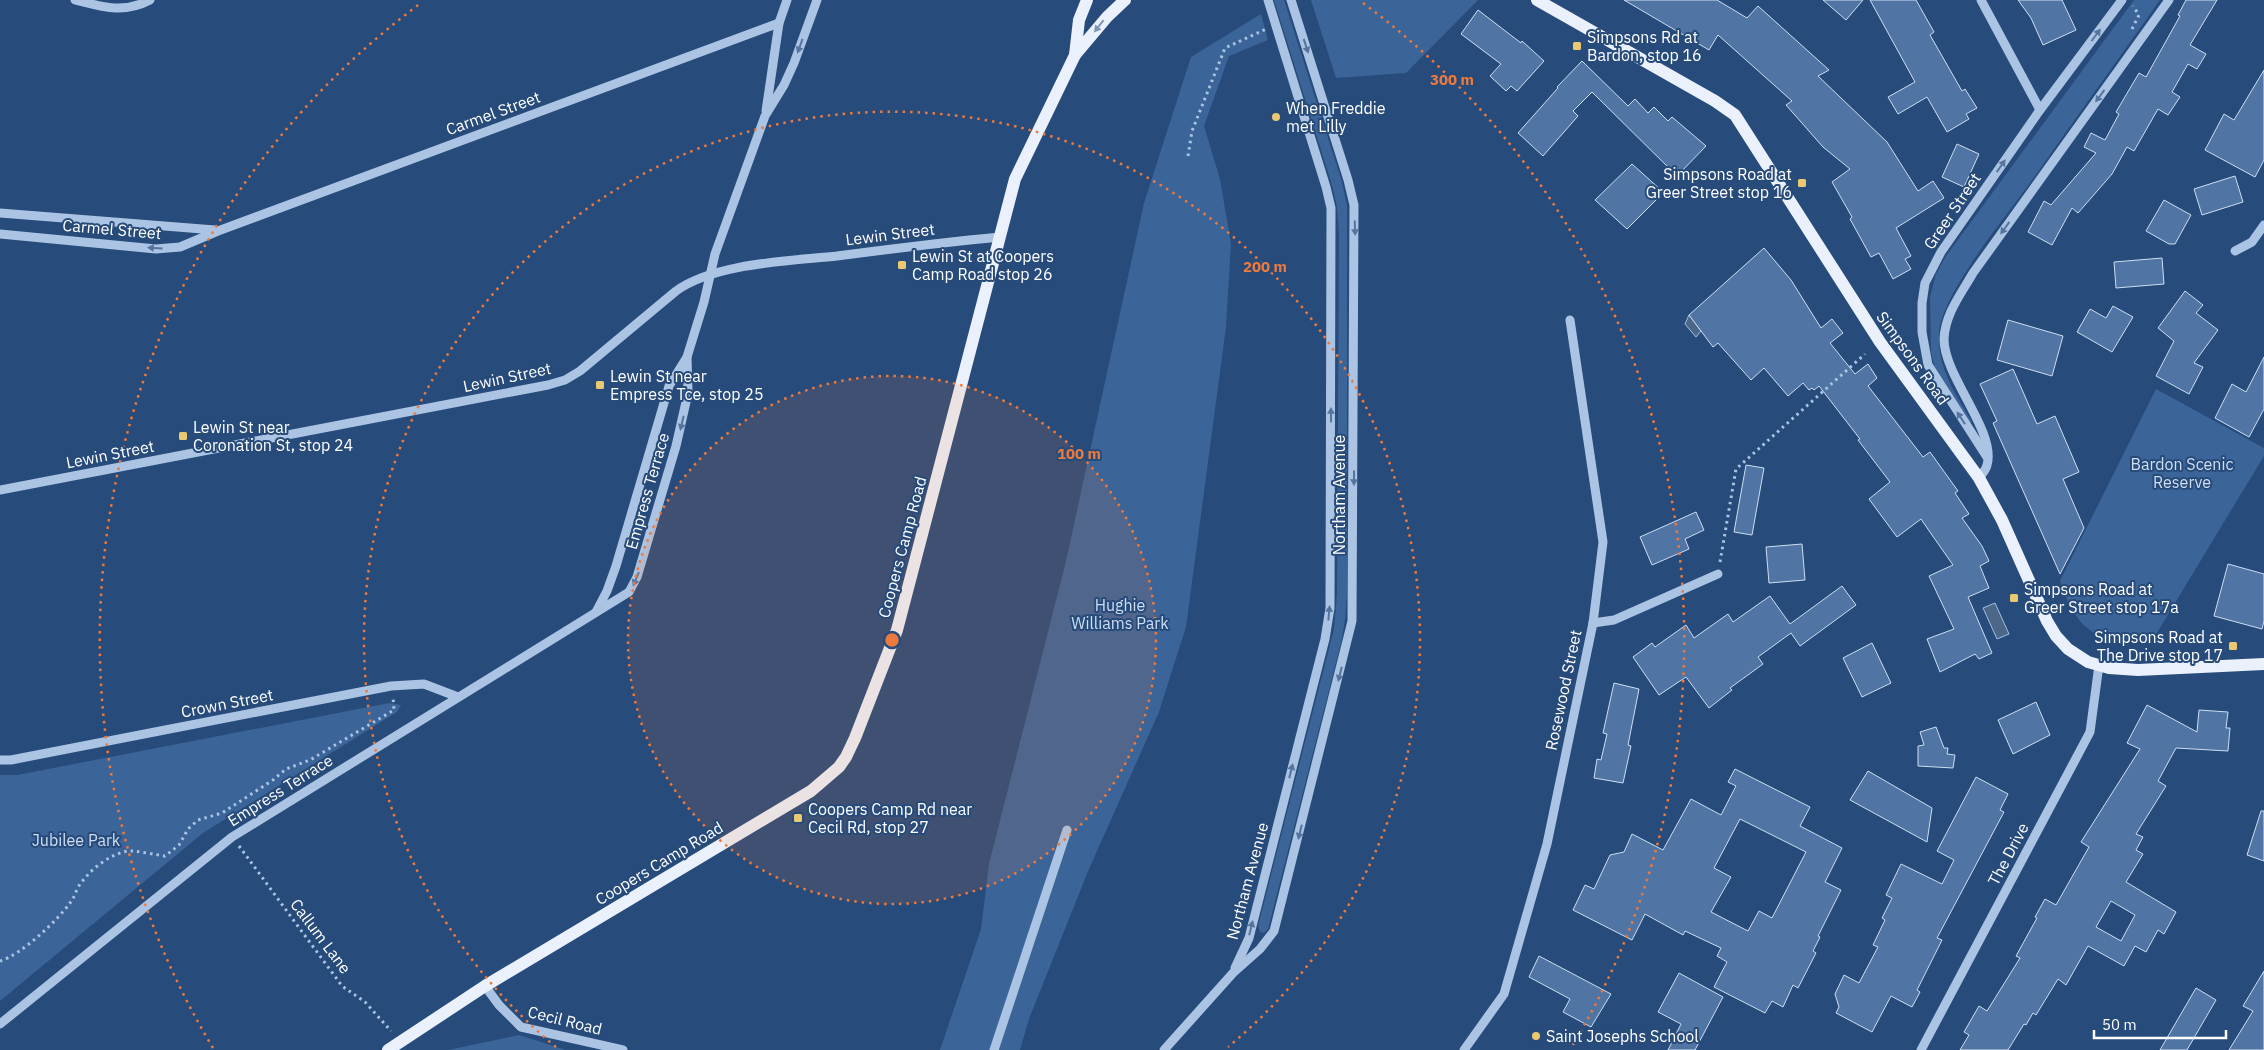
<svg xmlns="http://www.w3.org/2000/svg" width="2264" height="1050" viewBox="0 0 2264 1050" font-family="'IBM Plex Sans',sans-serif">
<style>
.green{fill:#3b6498}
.water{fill:#4d6789;stroke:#a0bfe4}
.building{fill:#5074a3;stroke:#cedef3;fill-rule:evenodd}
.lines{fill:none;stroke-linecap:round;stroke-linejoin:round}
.path{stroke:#abc4e3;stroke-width:3;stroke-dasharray:2.5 4;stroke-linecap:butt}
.minor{stroke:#abc4e3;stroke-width:9}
.major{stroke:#ebf1fc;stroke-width:12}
.oneway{fill:#7f96b4}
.oneway2{fill:#55759f}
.ring{fill:none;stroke:#ed7a3d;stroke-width:2.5;stroke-dasharray:2.5 5}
.poi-dot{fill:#ebc972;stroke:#274b7a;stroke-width:2}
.labels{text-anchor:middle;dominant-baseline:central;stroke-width:4;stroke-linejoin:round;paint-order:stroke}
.poi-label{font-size:16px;fill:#fff;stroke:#274b7a;text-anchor:start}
.street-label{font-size:16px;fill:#fff;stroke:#274b7a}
.park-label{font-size:16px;fill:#cedef3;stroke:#274b7a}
.centre{fill:#ed7a3d;stroke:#274b7a;stroke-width:2.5}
.ring-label{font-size:15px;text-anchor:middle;font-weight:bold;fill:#ed7a3d;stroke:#274b7a;stroke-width:4;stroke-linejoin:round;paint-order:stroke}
</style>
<rect width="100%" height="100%" fill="#274b7a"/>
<g class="green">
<path d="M1274 0H1284L1342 182 1347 206V594L1345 620 1341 643 1268 929 1264 933 1260 932 1258 926 1334 629 1337 594 1339 234 1337 207 1332 185Z"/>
<path d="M1311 0H1478L1406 73 1336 78Z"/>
<path d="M2134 0H2160C2117 61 2073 122 2030 183 2006 216 1940 296 1939 334 1937 368 1956 394 1972 422L1970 423 1935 369 1931 353 1930 297 1936 274 1946 256Z"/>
<path d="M1261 14 1268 40 1229 56 1204 126 1220 179 1231 244 1226 327 1186 627 1159 712 1089 869 1029 1019 1020 1050H940L981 929 989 864 1066 561 1144 203 1191 57Z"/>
<path d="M2156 389 2264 448V456L2152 641C2124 641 2095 643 2077 617 2069 608 2065 593 2060 581Z"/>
<path d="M389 703 401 705 397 712 203 833 0 1001V775H17Z"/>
<path d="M519 1035 566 1050H448Z"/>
</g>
<g class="water">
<path d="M1689 315 1701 331 1696 337 1685 324Z"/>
<path d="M1995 603 2009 634 1997 639 1983 608Z"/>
</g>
<g class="building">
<path d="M1624 0H1717L1747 18 1758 6 1829 70 1818 76 1887 142 1918 191 1933 181 1944 198 1896 228 1911 256 1905 259 1911 269 1893 279 1879 253 1871 257 1850 219 1852 217 1832 182 1850 169 1823 147 1786 105 1792 101 1718 35 1709 50Z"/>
<path d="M1823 0H1863L1846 20Z"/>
<path d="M1870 0H1916L1934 32 1930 35 1962 91 1965 89 1977 108 1966 114 1969 119 1947 132 1927 97 1898 114 1888 97 1915 82Z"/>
<path d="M2018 0H2062L2076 30 2043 45 2031 18Z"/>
<path d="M2186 0H2217L2190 45 2206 54 2197 69 2188 64 2172 92 2180 97 2168 115 2158 109 2134 151 2127 147 2112 174 2078 213 2072 208 2052 245 2028 232 2044 201 2051 205 2096 153 2084 147 2091 133 2105 140 2119 114 2116 112 2139 73 2146 77 2180 16 2178 15Z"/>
<path d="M1478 10 1521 43 1522 41 1544 61 1517 91 1511 86 1506 91 1490 76 1501 64 1461 34Z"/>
<path d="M1582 61 1628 106 1635 99 1648 113 1654 107 1668 121 1672 117 1706 146 1677 176 1592 92 1573 111 1578 116 1543 156 1518 133 1558 88 1557 87Z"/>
<path d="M2264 70V160L2255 177 2205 150 2224 114 2234 120Z"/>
<path d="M1957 144 1979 154 1964 187 1942 177Z"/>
<path d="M1632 164 1662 191 1657 197 1658 198 1627 229 1595 200Z"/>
<path d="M2235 176 2243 202 2202 215 2194 189Z"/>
<path d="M2164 200 2191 215 2175 244H2169L2146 231Z"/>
<path d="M1764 248 1791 280 1821 328 1832 319 1843 333 1830 343 1855 374 1868 364 1877 378 1868 386 1923 457 1930 452 1958 491 1955 493 1969 514 1962 518 1982 546 1989 561 1980 566 1989 588 1968 597 1992 653 1979 659 1975 654 1940 672 1927 639 1954 629 1929 576 1953 565 1932 535 1921 519 1897 537 1869 499 1890 482 1858 440 1860 439 1819 386 1814 390 1812 388 1809 390 1803 383 1788 396 1764 368 1751 380 1718 343 1713 347 1689 315Z"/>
<path d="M2162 258 2164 284 2116 288 2114 262Z"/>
<path d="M2185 291 2203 305 2196 313 2218 330 2194 363 2203 367 2189 394 2156 376 2174 341 2158 328Z"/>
<path d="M2113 306 2133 317 2112 352 2077 332 2090 309 2106 318Z"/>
<path d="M2008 320 2063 336 2052 376 1997 360Z"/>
<path d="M2264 357V409L2249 437 2215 418 2232 384 2246 392Z"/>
<path d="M2013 369 2037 424 2055 416 2079 472 2063 479 2084 528 2060 574 1993 423 1997 421 1980 384Z"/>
<path d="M1746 465 1764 468 1752 535 1734 532Z"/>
<path d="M1696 512 1704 530 1685 539 1689 549 1652 565 1640 537Z"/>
<path d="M1802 544 1805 580 1769 583 1766 547Z"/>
<path d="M2228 564 2264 574V621L2262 629 2214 616Z"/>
<path d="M1842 586 1856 605 1800 646 1791 633 1758 657 1763 664 1730 688 1732 690 1709 708 1686 677 1659 695 1633 657 1652 643 1655 647 1686 625 1694 638 1728 614 1733 622 1770 596 1790 624Z"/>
<path d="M1872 643 1891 683 1862 697 1843 658Z"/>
<path d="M1614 683 1639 689 1628 745 1631 746 1623 783 1594 778 1597 759 1601 760 1607 734 1603 733Z"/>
<path d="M2036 702 2050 735 2013 754 1998 720Z"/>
<path d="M2147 705 2197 732 2199 710 2228 712 2226 728H2230L2228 751 2176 748 2158 781 2166 786 2136 834 2143 837 2136 850 2143 854 2126 882 2176 912 2164 934 2158 930 2146 952 2135 946 2124 966 2088 946 2066 985 2058 979 2036 1015 2033 1013 2026 1025 2024 1024 2008 1050H1960L1969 1035 1964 1032 1979 1006 1987 1011 2020 958 2016 956 2037 918 2035 917 2045 899 2056 905 2089 847 2081 842 2140 749 2127 743ZM2111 901 2135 915 2121 941 2096 927Z"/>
<path d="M1936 727 1944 748H1948L1947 754 1955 755 1953 768 1918 766V746L1924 745 1920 732Z"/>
<path d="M1735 769 1810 807 1800 826 1842 848 1825 882 1841 890 1818 936 1820 937 1813 951 1816 953 1798 988 1793 985 1783 1007 1772 1001 1765 1013 1714 987 1727 962 1717 956 1721 948 1685 931 1683 935 1645 914 1632 940 1573 910 1585 885 1594 889 1610 855 1624 852 1632 834 1663 850 1691 799 1721 815 1736 786 1728 782ZM1740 819 1806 852 1772 918 1759 911 1748 931 1711 912 1731 877 1714 868Z"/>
<path d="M1868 771 1932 808 1927 842 1850 800Z"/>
<path d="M1976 777 2008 794 2000 810 2004 812 1937 938 1942 940 1917 990 1920 992 1912 1007 1891 996 1872 1032 1836 1013 1839 1007 1835 994 1844 975 1859 983 1878 947 1873 945 1885 920 1882 918 1892 898 1886 895 1901 864 1942 884 1954 860 1937 851Z"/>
<path d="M2261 811H2264V861L2247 855Z"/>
<path d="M1539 956 1611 994 1591 1027 1563 1012 1570 999 1529 977Z"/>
<path d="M2264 971V1050H2229L2253 1011 2243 1006Z"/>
<path d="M1679 973 1723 997 1695 1050H1668L1681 1024 1658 1012Z"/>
<path d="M2196 988 2216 1000 2187 1050H2160Z"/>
</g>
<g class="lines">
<g class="path">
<path d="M2132 29 2139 15 2133 6"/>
<path d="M1188 156 1192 131 1225 48 1266 29"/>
<path d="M1720 562 1736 469 1865 354"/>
<path d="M239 846 342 986 365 1002 391 1031"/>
<path d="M0 961C21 955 57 921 70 903 75 897 76 889 81 883 91 869 110 854 128 851 133 850 157 855 165 856L179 845 188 829 198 820 222 813 273 780 286 769 310 760 394 710 393 697"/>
</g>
<g class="minor">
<path d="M75 0C103 7 123 14 150 0"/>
<path d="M1981 0 2040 110"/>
<path d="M766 111 779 23 787 0"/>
<path d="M0 213 215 230"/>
<path d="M0 234 156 249 180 247 218 231 779 23"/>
<path d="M2235 251 2252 242 2264 225"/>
<path d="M1987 457 1928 365 1922 332V303L1925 283 1941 252 2040 110 2122 0"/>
<path d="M1979 478C1982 474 1986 470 1987 465 1997 432 1944 377 1944 339 1945 314 1961 294 1973 273L2169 0"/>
<path d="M0 490 548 385 565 380 580 371 676 291C714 263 790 261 837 256 891 249 945 242 1000 237"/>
<path d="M596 612 607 591 616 566 669 386 687 357"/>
<path d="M1593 623 1614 620 1718 574"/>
<path d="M0 760H11L391 686 424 684 458 697"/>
<path d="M1235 968 1249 938 1325 639 1330 608 1331 208 1326 187 1268 0"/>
<path d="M485 986 499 1005 521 1027 623 1050"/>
<path d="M0 1024 232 837 629 592 637 577 676 446 688 393 687 357 704 302 715 254 765 116 784 85 794 63 817 0"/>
<path d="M994 1050 1067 830"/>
<path d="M1164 1050 1233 973 1260 949 1274 931 1352 621 1354 205 1348 180 1291 0"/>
<path d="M1464 1050 1504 994 1547 844 1593 623 1603 542 1570 320"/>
<path d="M1921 1050 2090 732 2099 665"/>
</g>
<g class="major">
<path d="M1537 0 1715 101 1735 115 1880 342 1979 478 2002 520 2047 621 2056 636 2068 649 2088 662 2109 668 2138 670 2264 664"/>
<path d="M1075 55 1079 20 1087 0"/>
<path d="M388 1050 485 986 811 791 839 767 846 757 855 738 897 630 1015 179 1075 55 1107 17 1125 0"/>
</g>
</g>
<defs><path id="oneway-solid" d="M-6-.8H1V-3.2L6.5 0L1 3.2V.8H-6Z" transform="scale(1.25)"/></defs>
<use class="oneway" href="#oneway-solid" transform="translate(1099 26) rotate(128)"/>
<g class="oneway2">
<use href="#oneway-solid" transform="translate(2096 35) rotate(-53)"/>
<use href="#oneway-solid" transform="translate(800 46) rotate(110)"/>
<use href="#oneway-solid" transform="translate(1306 46) rotate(72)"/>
<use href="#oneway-solid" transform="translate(2100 96) rotate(126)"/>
<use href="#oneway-solid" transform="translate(2001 166) rotate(-55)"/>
<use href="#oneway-solid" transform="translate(1355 228) rotate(88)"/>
<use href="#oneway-solid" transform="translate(2005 228) rotate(126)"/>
<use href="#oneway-solid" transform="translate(155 248) rotate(-176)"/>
<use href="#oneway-solid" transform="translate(1331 415) rotate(-90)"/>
<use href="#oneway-solid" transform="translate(1961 418) rotate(-123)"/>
<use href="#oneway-solid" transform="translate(682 423) rotate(103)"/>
<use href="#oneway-solid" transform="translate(1354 478) rotate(90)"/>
<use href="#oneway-solid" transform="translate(636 579) rotate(113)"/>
<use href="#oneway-solid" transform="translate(1329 613) rotate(-85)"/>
<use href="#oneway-solid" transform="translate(1340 674) rotate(104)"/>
<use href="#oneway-solid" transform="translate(1291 771) rotate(-76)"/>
<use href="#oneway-solid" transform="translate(1300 832) rotate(104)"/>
<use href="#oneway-solid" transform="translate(1251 928) rotate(-76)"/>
</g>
<circle cx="892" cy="640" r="264" fill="#ed7a3d" fill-opacity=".12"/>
<g class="ring">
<circle cx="892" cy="640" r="264"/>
<path d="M556 1047A528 528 0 1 1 1228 1047"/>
<path d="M213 1048A792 792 0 0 1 421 3M1363 3A792 792 0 0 1 1571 1048"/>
</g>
<g class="poi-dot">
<rect x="1572" y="41" width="10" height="10" rx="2.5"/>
<circle cx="1276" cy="117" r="5"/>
<rect x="1797" y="178" width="10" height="10" rx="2.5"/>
<rect x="897" y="260" width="10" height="10" rx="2.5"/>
<rect x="595" y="380" width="10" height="10" rx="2.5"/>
<rect x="178" y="431" width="10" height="10" rx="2.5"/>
<rect x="2009" y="593" width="10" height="10" rx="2.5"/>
<rect x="2228" y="641" width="10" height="10" rx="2.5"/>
<rect x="793" y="813" width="10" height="10" rx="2.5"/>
<circle cx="1536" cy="1036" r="5"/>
</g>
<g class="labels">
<g class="poi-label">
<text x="1587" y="37">Simpsons Rd at<tspan x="1587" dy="18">Bardon, stop 16</tspan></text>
<text x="1286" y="108">When Freddie<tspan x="1286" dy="18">met Lilly</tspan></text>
<text x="1792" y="174" text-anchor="end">Simpsons Road at<tspan x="1792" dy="18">Greer Street stop 16</tspan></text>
<text x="912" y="256">Lewin St at Coopers<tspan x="912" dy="18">Camp Road stop 26</tspan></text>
<text x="610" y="376">Lewin St near<tspan x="610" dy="18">Empress Tce, stop 25</tspan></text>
<text x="193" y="427">Lewin St near<tspan x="193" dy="18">Coronation St, stop 24</tspan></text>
<text x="2024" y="589">Simpsons Road at<tspan x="2024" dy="18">Greer Street stop 17a</tspan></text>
<text x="2223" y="637" text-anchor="end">Simpsons Road at<tspan x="2223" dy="18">The Drive stop 17</tspan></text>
<text x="808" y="809">Coopers Camp Rd near<tspan x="808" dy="18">Cecil Rd, stop 27</tspan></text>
<text x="1546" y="1036">Saint Josephs School</text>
</g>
<g class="street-label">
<text transform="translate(493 113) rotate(-20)">Carmel Street</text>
<text transform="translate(1952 211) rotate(-56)">Greer Street</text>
<text transform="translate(112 229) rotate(5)">Carmel Street</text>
<text transform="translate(890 234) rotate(-7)">Lewin Street</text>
<text transform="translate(1913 358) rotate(54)">Simpsons Road</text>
<text transform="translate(507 377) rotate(-12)">Lewin Street</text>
<text transform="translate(110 454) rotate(-11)">Lewin Street</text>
<text transform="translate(647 491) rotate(-74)">Empress Terrace</text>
<text transform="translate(1339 495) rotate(-90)">Northam Avenue</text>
<text transform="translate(902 547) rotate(-75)">Coopers Camp Road</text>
<text transform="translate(1563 690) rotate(-78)">Rosewood Street</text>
<text transform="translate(227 703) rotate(-11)">Crown Street</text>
<text transform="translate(280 790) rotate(-32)">Empress Terrace</text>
<text transform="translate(2008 854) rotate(-62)">The Drive</text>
<text transform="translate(659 863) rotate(-31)">Coopers Camp Road</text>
<text transform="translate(1247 881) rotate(-75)">Northam Avenue</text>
<text transform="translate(321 936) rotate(53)">Callum Lane</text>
<text transform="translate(565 1020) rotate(14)">Cecil Road</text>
</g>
<g class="park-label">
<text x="2182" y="464">Bardon Scenic<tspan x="2182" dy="18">Reserve</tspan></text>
<text x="1120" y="605">Hughie<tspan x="1120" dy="18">Williams Park</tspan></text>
<text x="76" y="840">Jubilee Park</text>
</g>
</g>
<circle cx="892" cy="640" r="8" class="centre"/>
<g class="ring-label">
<text x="1452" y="85">300 m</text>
<text x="1265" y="272">200 m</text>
<text x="1079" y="459">100 m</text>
</g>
<path d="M2094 1030v8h132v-8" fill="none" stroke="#ffffff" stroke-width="2.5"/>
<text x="2102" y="1030" font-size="15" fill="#ffffff" stroke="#274b7a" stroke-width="4" paint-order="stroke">50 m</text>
</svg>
